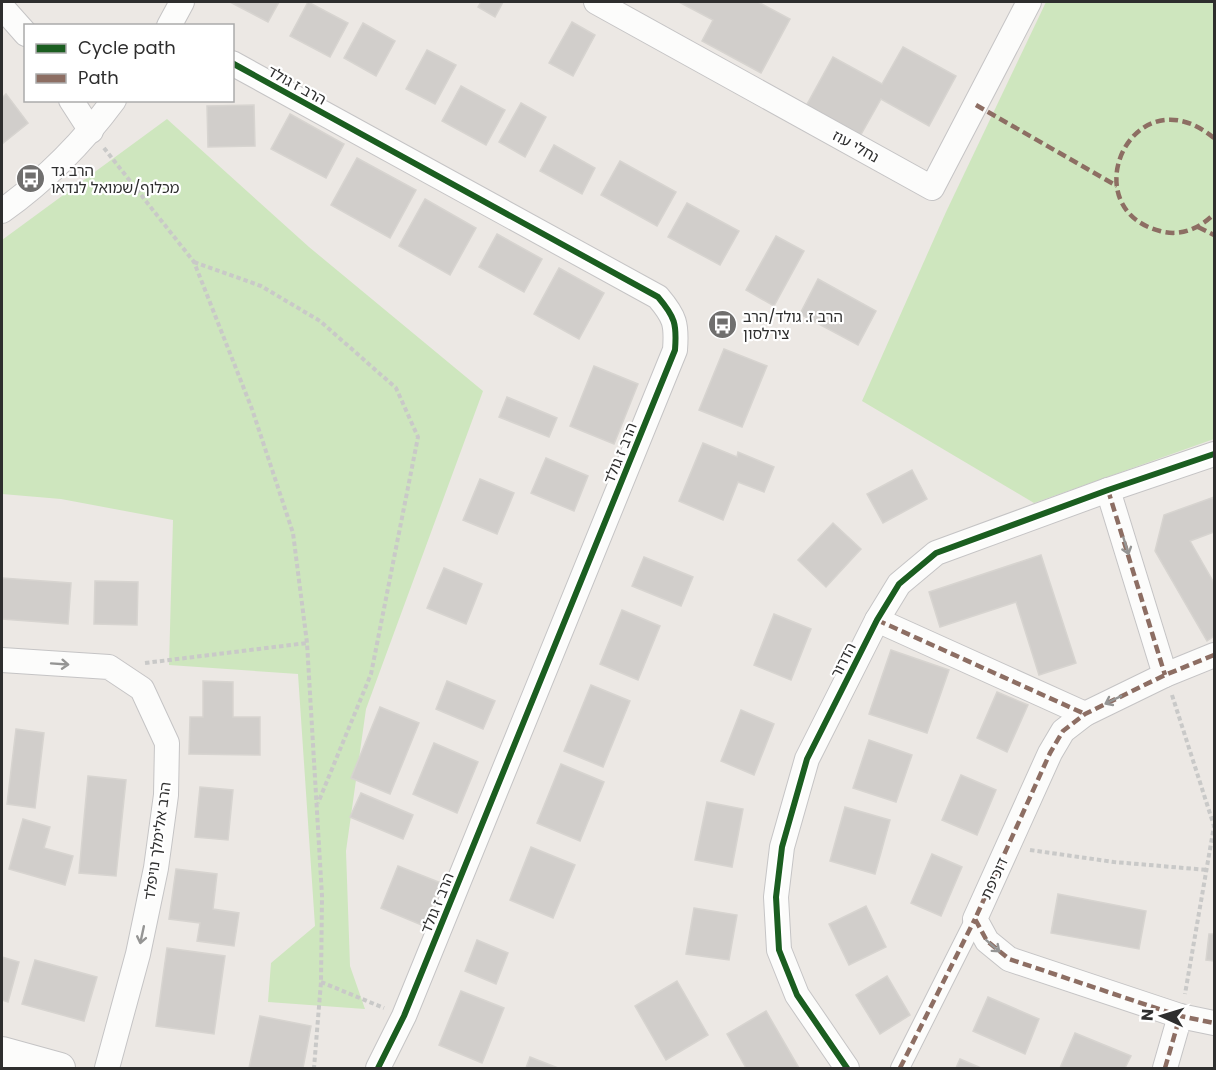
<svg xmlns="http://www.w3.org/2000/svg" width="1216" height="1070" viewBox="0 0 1216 1070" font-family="Poppins,'Noto Sans Hebrew',sans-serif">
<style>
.green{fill:#cee6be}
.building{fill:#d1cecb;stroke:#d7d4d0;stroke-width:1.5}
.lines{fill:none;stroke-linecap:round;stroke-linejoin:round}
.pedestrian-casing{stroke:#c5c4c5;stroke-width:20}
.minor-casing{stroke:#c5c4c5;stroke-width:26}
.tertiary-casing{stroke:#c5c4c5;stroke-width:32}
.path{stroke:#c9c9c8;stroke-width:4;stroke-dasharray:4.5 3;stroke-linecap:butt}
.pedestrian{stroke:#fcfcfb;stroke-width:18}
.minor{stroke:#fcfcfb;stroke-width:24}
.tertiary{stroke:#fcfcfb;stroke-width:30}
.quiet{stroke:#8d6e63;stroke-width:4.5;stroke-dasharray:9 4.5;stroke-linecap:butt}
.cycleway-casing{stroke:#fff;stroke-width:10}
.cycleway{stroke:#1b5e20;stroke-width:6}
.oneway{stroke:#959594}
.labels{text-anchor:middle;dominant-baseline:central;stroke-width:4.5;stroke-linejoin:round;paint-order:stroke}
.street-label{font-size:15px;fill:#2e2e2e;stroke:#fff}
.poi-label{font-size:15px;fill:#2e2e2e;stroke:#fff;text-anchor:start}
</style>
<rect width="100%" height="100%" fill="#ece8e4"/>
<g class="green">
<path d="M1046 2H1214V439L1034 503 862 401 946 212Z"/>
<path d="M167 119 309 247 483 391 366 709 346 851 350 966 365 1009 268 1002 271 963 315 926 298 674 169 665 173 520 61 499 2 494V240Z"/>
</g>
<g class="building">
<path d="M230 2H279L268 22Z"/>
<path d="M308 2 348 23 330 57 290 36Z"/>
<path d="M481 2H503L495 17 478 7Z"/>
<path d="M679 2H758L790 19 761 73 702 41 713 20Z"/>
<path d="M572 22 595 35 573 76 549 63Z"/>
<path d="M363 23 395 41 376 76 344 58Z"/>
<path d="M903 47 956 76 929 126 881 99 859 138 805 108 833 57 882 84Z"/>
<path d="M427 50 456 65 435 104 406 89Z"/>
<path d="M461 86 505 110 486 145 442 121Z"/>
<path d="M6 94 28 123 2 144V98Z"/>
<path d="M521 103 546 117 525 157 499 142Z"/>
<path d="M254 105 255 146 208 147 207 106Z"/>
<path d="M290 114 344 144 326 178 271 149Z"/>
<path d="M554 145 595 168 582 194 540 171Z"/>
<path d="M357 158 416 190 390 238 331 205Z"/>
<path d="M620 161 676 192 657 226 601 195Z"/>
<path d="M425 199 476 228 450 275 399 246Z"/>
<path d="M687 203 739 231 720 265 668 237Z"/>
<path d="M497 234 542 259 524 292 479 267Z"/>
<path d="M776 236 804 251 774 306 746 290Z"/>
<path d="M559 268 604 293 579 339 534 314Z"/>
<path d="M818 279 876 311 858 345 800 314Z"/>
<path d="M724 349 767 366 742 427 699 410Z"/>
<path d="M594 366 638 384 614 444 570 426Z"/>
<path d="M507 397 557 418 549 437 499 417Z"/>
<path d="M703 443 737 457 738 452 774 467 764 492 738 482 723 520 679 501Z"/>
<path d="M546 458 588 476 574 511 531 493Z"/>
<path d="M912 470 927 499 883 523 867 494Z"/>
<path d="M480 479 514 493 497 534 463 520Z"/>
<path d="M1214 497V532L1190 541 1214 583V636L1207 641 1155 551 1164 515Z"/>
<path d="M833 523 861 549 826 587 798 560Z"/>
<path d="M1041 555 1076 663 1039 675 1016 602 940 627 929 592Z"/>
<path d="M644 557 693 577 681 606 632 586Z"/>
<path d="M444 568 482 584 466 624 427 608Z"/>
<path d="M2 578 71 583 68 624 2 619Z"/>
<path d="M95 581 138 582 137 625 94 624Z"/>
<path d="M622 610 660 626 638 680 600 664Z"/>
<path d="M774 614 811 629 791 680 754 665Z"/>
<path d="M891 650 949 670 927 733 869 714Z"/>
<path d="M203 681 233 682V717H260V755L189 754 190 717H203Z"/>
<path d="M447 681 495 701 483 729 436 709Z"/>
<path d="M591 685 630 701 603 767 564 751Z"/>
<path d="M997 692 1028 705 1007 752 977 738Z"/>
<path d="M380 707 419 723 390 794 351 778Z"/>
<path d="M741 710 774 724 754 775 721 761Z"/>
<path d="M16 729 44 733 35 808 7 804Z"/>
<path d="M869 740 912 755 896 802 853 788Z"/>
<path d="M434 743 478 762 457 813 413 794Z"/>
<path d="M561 764 604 782 580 841 537 823Z"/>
<path d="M961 775 996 790 977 835 942 820Z"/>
<path d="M88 776 126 780 116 876 79 873Z"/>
<path d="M200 787 233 790 228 840 195 837Z"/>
<path d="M361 793 413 815 403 839 350 817Z"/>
<path d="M707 802 743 809 732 867 695 860Z"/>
<path d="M845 807 890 820 875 874 830 861Z"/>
<path d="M23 819 50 827 44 848 73 856 65 885 9 869Z"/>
<path d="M531 847 575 865 553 918 510 900Z"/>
<path d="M932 854 962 867 941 916 911 903Z"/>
<path d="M398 866 441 883 424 926 381 908Z"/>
<path d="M176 869 217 874 213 909 239 913 234 946 197 941 200 923 169 919Z"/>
<path d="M1058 894 1146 911 1139 949 1051 933Z"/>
<path d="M866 906 886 947 849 965 829 924Z"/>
<path d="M694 908 737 915 729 960 686 954Z"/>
<path d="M1209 934H1214V961L1206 960Z"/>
<path d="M477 940 508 953 496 984 465 971Z"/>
<path d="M167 948 225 956 214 1034 156 1026Z"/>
<path d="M2 957 19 962 8 1002 2 1000Z"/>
<path d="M35 960 97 977 84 1021 22 1004Z"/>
<path d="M887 976 910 1015 880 1034 856 995Z"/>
<path d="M677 981 708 1035 666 1060 635 1006Z"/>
<path d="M461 991 504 1008 482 1063 439 1045Z"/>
<path d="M988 997 1039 1019 1025 1054 973 1031Z"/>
<path d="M766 1011 799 1068H746L727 1034Z"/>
<path d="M260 1016 311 1026 303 1068H249Z"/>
<path d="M1075 1033 1131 1056 1125 1068H1060Z"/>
<path d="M530 1057 558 1068H526Z"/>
<path d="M960 1059 981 1068H956Z"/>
</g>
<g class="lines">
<defs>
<path id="pedestrian" d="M900 1068 975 919"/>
<g id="minor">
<path d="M596 2 932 188 1029 2"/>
<path d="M2 7 26 34"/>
<path d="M169 26 182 2"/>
<path d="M232 63 658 297C675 317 677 324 675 350L404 1016 378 1068"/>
<path d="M71 100 91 131"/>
<path d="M2 211C44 181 83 142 114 100"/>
<path d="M1108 490 1165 675"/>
<path d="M877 620 1085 714"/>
<path d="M1214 655 1165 675 1085 714 1063 731 1050 753 975 919 987 941 1009 959 1180 1016 1214 1023"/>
<path d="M2 660 109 667 142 689 167 743 166 795 156 868 138 954 107 1068"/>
<path d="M847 1068 797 995 779 950 776 897 782 847 807 759 877 620 899 584 936 553 1108 490 1214 454"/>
<path d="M1165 1068 1180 1016"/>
</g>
<path id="tertiary" d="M2 1052 60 1068"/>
</defs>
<use href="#pedestrian" class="pedestrian-casing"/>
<use href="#minor" class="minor-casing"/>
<use href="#tertiary" class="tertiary-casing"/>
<g class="path">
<path d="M104 148 194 262 252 409 293 533 307 643 322 896 321 982 314 1068"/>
<path d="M194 262 261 286 320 321 396 388 418 437 371 674 318 803"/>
<path d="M145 663 307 643"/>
<path d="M1172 695 1214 826 1185 994"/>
<path d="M1030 850 1114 862 1208 870"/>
<path d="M321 982 384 1008"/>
</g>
<use href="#pedestrian" class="pedestrian"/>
<use href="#minor" class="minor"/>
<use href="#tertiary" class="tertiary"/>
<g class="quiet">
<path d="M976 105 1117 186"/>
<path d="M1214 138C1133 71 1071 208 1160 231 1181 237 1200 228 1214 214"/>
<path d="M1198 227 1214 235"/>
<path d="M1108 490 1165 675"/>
<path d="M877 620 1085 714"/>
<path d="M1214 655 1165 675 1085 714 1063 731 1050 753 975 919 987 941 1009 959 1180 1016 1214 1023"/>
<path d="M900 1068 975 919"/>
<path d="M1165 1068 1180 1016"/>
</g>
<defs>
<g id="cycleway">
<path d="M232 63 658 297C675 317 677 324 675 350L404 1016 378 1068"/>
<path d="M847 1068 797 995 779 950 776 897 782 847 807 759 877 620 899 584 936 553 1108 490 1214 454"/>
</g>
</defs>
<use href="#cycleway" class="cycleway-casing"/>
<use href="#cycleway" class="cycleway"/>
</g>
<defs><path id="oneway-shaft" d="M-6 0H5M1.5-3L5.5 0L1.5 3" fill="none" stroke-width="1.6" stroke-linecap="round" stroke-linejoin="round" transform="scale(1.5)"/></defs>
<g class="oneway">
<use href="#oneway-shaft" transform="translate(1126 546) rotate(73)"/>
<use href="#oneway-shaft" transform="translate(60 664) rotate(4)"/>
<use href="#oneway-shaft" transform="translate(1113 700) rotate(154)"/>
<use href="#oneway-shaft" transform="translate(142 935) rotate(102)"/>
<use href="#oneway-shaft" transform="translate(993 946) rotate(41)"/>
</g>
<defs>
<symbol id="bus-disc" viewBox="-11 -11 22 22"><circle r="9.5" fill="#706f6e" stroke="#fff"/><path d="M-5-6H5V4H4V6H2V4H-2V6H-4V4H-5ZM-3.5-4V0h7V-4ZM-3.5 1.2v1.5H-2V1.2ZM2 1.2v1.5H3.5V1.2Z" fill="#fff"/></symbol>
</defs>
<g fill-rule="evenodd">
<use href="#bus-disc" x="14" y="162" width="33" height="33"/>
<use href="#bus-disc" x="706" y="308" width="33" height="33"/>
</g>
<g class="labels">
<g class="street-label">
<text transform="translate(297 85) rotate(29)">הרב ז גולד</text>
<text transform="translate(856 146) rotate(29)">נחלי עוז</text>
<text transform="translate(620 453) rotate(-68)">הרב ז גולד</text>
<text transform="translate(843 660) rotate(-63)">הדרור</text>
<text transform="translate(157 841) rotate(-82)">הרב אלימלך נויפלד</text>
<text transform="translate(994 878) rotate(-65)">דוכיפת</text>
<text transform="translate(437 903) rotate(-68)">הרב ז גולד</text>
</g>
<g class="poi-label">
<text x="51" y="170">הרב גד<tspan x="51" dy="17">מכלוף/שמואל לנדאו</tspan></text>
<text x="743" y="316">הרב ז. גולד/הרב<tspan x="743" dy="17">צירלסון</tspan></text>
</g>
</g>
<rect width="1216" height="1070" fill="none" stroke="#2e2e2e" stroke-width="6"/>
<rect x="24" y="24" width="210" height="78" fill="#ffffff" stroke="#ababab" stroke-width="1.5"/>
<rect x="36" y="44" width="30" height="9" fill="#1b5e20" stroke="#ababab" stroke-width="1.5"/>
<text x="78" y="54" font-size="18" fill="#2e2e2e">Cycle path</text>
<rect x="36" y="74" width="30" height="9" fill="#8d6e63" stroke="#ababab" stroke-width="1.5"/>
<text x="78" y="84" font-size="18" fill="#2e2e2e">Path</text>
<g transform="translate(1162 1016) rotate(274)" stroke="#ffffff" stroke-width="4.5" paint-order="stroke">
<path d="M0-4.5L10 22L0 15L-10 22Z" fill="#2e2e2e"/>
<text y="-9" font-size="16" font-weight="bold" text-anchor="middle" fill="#2e2e2e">N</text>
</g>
</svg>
